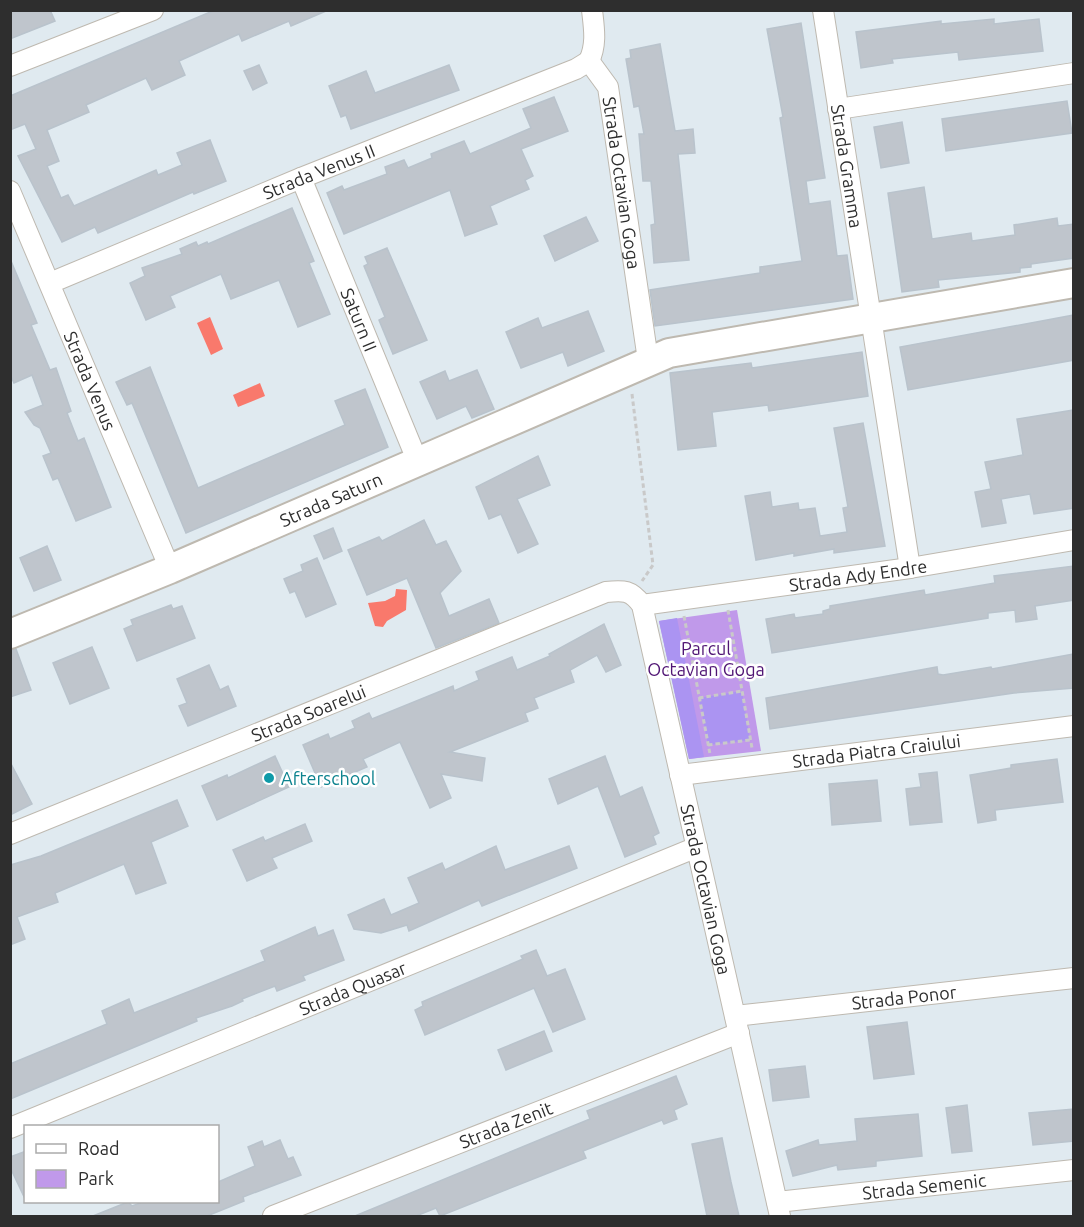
<svg xmlns="http://www.w3.org/2000/svg" width="1084" height="1227" viewBox="0 0 1084 1227" font-family="Ubuntu,sans-serif">
<style>
.green{fill:#c099ea}
.pitch{fill:#ab94f2}
.water{fill:#f9796c}
.building{fill:#bfc5cc;stroke:#b9c3cc;stroke-width:1.5}
.lines{fill:none;stroke-linecap:round;stroke-linejoin:round}
.street-casing{stroke:#beb9b0;stroke-width:22}
.secondary-casing{stroke:#beb9b0;stroke-width:32}
.path{stroke:#c9c9c9;stroke-width:3;stroke-dasharray:4.5 3;stroke-linecap:butt}
.street{stroke:#fff;stroke-width:20}
.secondary{stroke:#fff;stroke-width:28}
.culture-dot{fill:#0f9aa8;stroke:#fff;stroke-width:2}
.labels{text-anchor:middle;dominant-baseline:central;stroke-width:5;stroke-linejoin:round;paint-order:stroke}
.street-label{font-size:18px;fill:#2e2e2e;stroke:#fff}
.park-label{font-size:18px;fill:#501574;stroke:#fff}
.culture-label{font-size:18px;fill:#0d838f;stroke:#fff;text-anchor:start}
</style>
<rect width="100%" height="100%" fill="#e0eaf0"/>
<path class="green" d="M737 610 761 751 689 759 659 621Z"/>
<g class="pitch">
<path d="M677 618 704 757 689 759 659 621Z"/>
<path d="M742 691 750 740 708 745 699 698Z"/>
</g>
<g class="water">
<path d="M210 317 223 349 211 355 197 323Z"/>
<path d="M260 383 265 396 238 407 233 395Z"/>
<path d="M396 589 407 590 406 610 387 621 383 627 375 626 368 603 385 601 395 596Z"/>
</g>
<g class="building">
<path d="M10 10H50L55 21 10 39Z"/>
<path d="M215 10 326 11 291 26 289 21 242 41 239 34 179 61 185 75 152 90 146 78 86 105 89 112 47 130 59 161 47 166 61 198 68 195 74 206 156 170 158 175 182 165 177 153 210 140 226 181 194 194 193 192 98 233 95 227 62 242 18 156 36 149 25 124 10 130V96Z"/>
<path d="M994 19V24L1039 19 1043 51 959 60 958 52 892 59 893 63 861 68 856 32 941 21V24Z"/>
<path d="M801 23 825 178 806 181 809 204 830 201 837 256 847 255 853 299 655 326 650 290 760 273V267L802 261 780 118 783 117 767 29Z"/>
<path d="M660 44 675 131 693 129 695 153 678 154 689 260 654 263 651 225 655 224 651 181H643L639 134H644L639 106 634 107 626 59 631 58 630 50Z"/>
<path d="M259 65 267 83 253 90 244 71Z"/>
<path d="M449 65 459 90 351 129 346 115 341 117 329 86 366 71 375 93Z"/>
<path d="M554 97 568 131 521 149 533 176 525 180 529 189 490 206 497 224 465 236 450 190 344 234 327 193 342 186 344 190 387 174 385 167 404 160 408 168 432 158 431 154 464 141 470 154 531 128 523 109Z"/>
<path d="M1067 101 1072 133 946 151 942 119Z"/>
<path d="M902 122 909 163 881 168 874 127Z"/>
<path d="M924 187 932 239 971 233 972 241 1015 235 1014 225 1057 218 1058 226 1074 224V258L1031 264V267L1020 268V272L938 280 939 287 902 292 888 193Z"/>
<path d="M292 208 314 261 309 263 330 314 298 327 279 280 231 299 221 274 170 296 175 307 146 320 130 283 145 276 142 268 182 254 180 249 196 242 198 246 207 242 208 244Z"/>
<path d="M586 217 598 241 555 261 544 236Z"/>
<path d="M387 248 427 340 393 354 379 320 385 317 364 266 368 264 365 257Z"/>
<path d="M11 261 37 323 31 325 50 370 56 368 71 411 67 413 78 441 84 438 111 507 76 521 58 478 53 480 43 456 51 453 40 428 34 425 25 412 43 405 32 375 14 383 10 374Z"/>
<path d="M588 311 604 351 568 366 563 352 521 368 506 332 538 318 542 328Z"/>
<path d="M1074 315V360L908 390 900 347Z"/>
<path d="M862 352 868 396 769 411 768 405 712 412 716 446 678 450 670 373 751 363 752 368Z"/>
<path d="M150 367 198 488 345 425 335 401 365 389 388 447 186 533 132 403 127 405 116 382Z"/>
<path d="M477 370 494 409 472 418 466 406 437 419 420 382 445 371 449 381Z"/>
<path d="M1074 410V508L1034 514 1030 494 1001 499 1006 523 982 527 975 492 991 489 985 462 1023 455 1017 419Z"/>
<path d="M863 423 885 546 834 553V549L794 556V553L756 560 745 496 770 492 772 507 798 503 799 510 815 508 820 536 847 532 843 508 848 507 834 428Z"/>
<path d="M538 456 550 485 517 499 538 544 518 553 501 514 489 519 476 487Z"/>
<path d="M424 520 436 545 446 541 461 571 440 593 449 616 489 599 499 623 436 648 407 578 367 595 348 550 379 537 382 541Z"/>
<path d="M333 528 342 551 324 559 314 536Z"/>
<path d="M47 546 61 580 34 591 20 558Z"/>
<path d="M317 558 336 604 306 617 295 591 290 593 284 579 303 571 301 565Z"/>
<path d="M1074 566V600L1035 606 1037 619 1016 622 1015 610 988 613V618L772 653 766 619 794 614 795 618 823 614V611L830 609V606L924 590 925 595 995 583 994 576Z"/>
<path d="M171 605 173 609 182 606 195 638 137 661 124 629 133 625 131 620Z"/>
<path d="M604 624 621 665 606 672 597 655 570 670 574 682 534 698 538 708 525 713 528 721 450 752 485 758 482 781 441 774 451 798 430 808 400 742 363 759 367 767 321 787 303 745 328 734 330 739 355 728 352 721 369 713 372 719 453 686 454 691 479 680 476 672 512 657 517 670 550 656 549 654Z"/>
<path d="M92 647 109 688 70 704 53 663Z"/>
<path d="M16 649 31 690 10 697V650Z"/>
<path d="M1074 654V688L1014 693 770 729 766 698 937 667 938 674 943 675 991 667 992 669Z"/>
<path d="M209 665 220 690 228 686 236 706 188 726 179 706 187 703 177 679Z"/>
<path d="M275 756 289 787 217 820 202 786 227 775 228 778Z"/>
<path d="M605 756 620 797 642 787 659 833 653 836 656 844 625 857 598 786 558 804 549 779Z"/>
<path d="M1057 759 1063 802 995 810 996 820 978 823 970 775 1011 768V765Z"/>
<path d="M10 762 32 804 10 815Z"/>
<path d="M937 772 942 822 910 825 906 789 921 787 919 774Z"/>
<path d="M877 780 881 821 832 825 829 784Z"/>
<path d="M177 800 188 826 151 842 166 883 136 894 124 864 55 893 58 902 17 917 25 939 10 945V865L41 856Z"/>
<path d="M305 824 312 841 272 858 277 868 247 881 233 850 263 837 265 841Z"/>
<path d="M496 846 505 870 569 846 577 868 482 906 479 900 409 931 407 925 381 933 354 929 348 915 384 899 391 915 419 903 408 878 442 863 445 870Z"/>
<path d="M315 927 318 936 333 930 344 960 303 976 305 980 277 991 275 986 242 999 243 1001 232 1006 196 1018 197 1021 10 1099V1064L107 1024 102 1011 129 999 134 1013 198 988 265 961 261 951Z"/>
<path d="M536 950 547 976 565 969 585 1019 553 1032 534 988 425 1035 415 1010 423 1006 422 1002 523 959 521 956Z"/>
<path d="M907 1022 914 1074 874 1079 867 1027Z"/>
<path d="M544 1031 552 1051 506 1070 498 1050Z"/>
<path d="M805 1066 809 1097 773 1101 769 1070Z"/>
<path d="M676 1076 687 1104 674 1110 677 1119 664 1124 662 1120 583 1151 586 1158 440 1216 436 1208 416 1216H355L590 1119 587 1111Z"/>
<path d="M967 1105 972 1151 952 1153 946 1108Z"/>
<path d="M1074 1109V1141L1033 1145 1029 1113Z"/>
<path d="M918 1114 922 1156 876 1161V1166L838 1170 837 1165 793 1176 786 1151 818 1140 819 1145 857 1141 855 1119Z"/>
<path d="M722 1138 731 1182 739 1216H707L692 1144Z"/>
<path d="M280 1140 288 1159 293 1157 301 1175 243 1197 244 1201 207 1216H93L128 1202 132 1206 143 1202H218V1182L255 1166 248 1147 262 1141 264 1147Z"/>
<path d="M26 1151V1201L10 1167V1157Z"/>
</g>
<g class="lines">
<defs>
<g id="street">
<path id="s1" d="M823 10 910 568"/>
<path id="s2" d="M589 61 608 87 648 360"/>
<path d="M589 61C597 44 594 28 592 10"/>
<path d="M10 66 153 10"/>
<path d="M838 109 1074 73"/>
<path id="s3" d="M301 178 417 460"/>
<path id="s4" d="M10 191 170 569"/>
<path id="s5" d="M50 283 301 178 576 69 589 61"/>
<path id="s6" d="M642 605 910 568 1074 540"/>
<path id="s7" d="M680 775 1074 726"/>
<path id="s8" d="M10 834 606 592C624 590 631 590 642 605L780 1216"/>
<path id="s9" d="M735 1016 1074 978"/>
<path id="s10" d="M10 1128 697 847"/>
<path id="s11" d="M777 1202 1074 1170"/>
<path id="s12" d="M273 1216 739 1033"/>
</g>
<g id="secondary">
<path id="s13" d="M10 634 170 569 669 353 1074 283"/>
</g>
</defs>
<use href="#street" class="street-casing"/>
<use href="#secondary" class="secondary-casing"/>
<g class="path">
<path d="M632 394 653 565 642 581"/>
<path d="M728 610 752 748"/>
<path d="M684 616 710 754"/>
<path d="M699 698 742 691"/>
<path d="M708 745 750 740"/>
</g>
<use href="#street" class="street"/>
<use href="#secondary" class="secondary"/>
</g>
<circle class="culture-dot" cx="269" cy="778" r="6"/>
<g class="labels">
<g class="street-label">
<text stroke="none"><textPath href="#s1" startOffset="158">Strada Gramma</textPath></text>
<text stroke="none"><textPath href="#s5" startOffset="291">Strada Venus II</textPath></text>
<text stroke="none"><textPath href="#s2" startOffset="129">Strada Octavian Goga</textPath></text>
<text stroke="none"><textPath href="#s3" startOffset="153">Saturn II</textPath></text>
<text stroke="none"><textPath href="#s4" startOffset="206">Strada Venus</textPath></text>
<text stroke="none"><textPath href="#s13" startOffset="348">Strada Saturn</textPath></text>
<text stroke="none"><textPath href="#s6" startOffset="218">Strada Ady Endre</textPath></text>
<text stroke="none"><textPath href="#s8" startOffset="322">Strada Soarelui</textPath></text>
<text stroke="none"><textPath href="#s7" startOffset="198">Strada Piatra Craiului</textPath></text>
<text stroke="none"><textPath href="#s8" startOffset="976">Strada Octavian Goga</textPath></text>
<text stroke="none"><textPath href="#s10" startOffset="370">Strada Quasar</textPath></text>
<text stroke="none"><textPath href="#s9" startOffset="170">Strada Ponor</textPath></text>
<text stroke="none"><textPath href="#s12" startOffset="250">Strada Zenit</textPath></text>
<text stroke="none"><textPath href="#s11" startOffset="148">Strada Semenic</textPath></text>
</g>
<g class="park-label">
<text x="706" y="648">Parcul<tspan x="706" dy="21">Octavian Goga</tspan></text>
</g>
<g class="culture-label">
<text x="281" y="778">Afterschool</text>
</g>
</g>
<rect width="1084" height="1227" fill="none" stroke="#2e2e2e" stroke-width="24"/>
<rect x="24" y="1125" width="195" height="78" fill="#ffffff" stroke="#ababab" stroke-width="1.5"/>
<rect x="36" y="1144" width="30" height="9" fill="#ffffff" stroke="#ababab" stroke-width="1.5"/>
<text x="78" y="1155" font-size="18" fill="#2e2e2e">Road</text>
<rect x="36" y="1170" width="30" height="18" fill="#c099ea" stroke="#ababab" stroke-width="1.5"/>
<text x="78" y="1185" font-size="18" fill="#2e2e2e">Park</text>
</svg>
